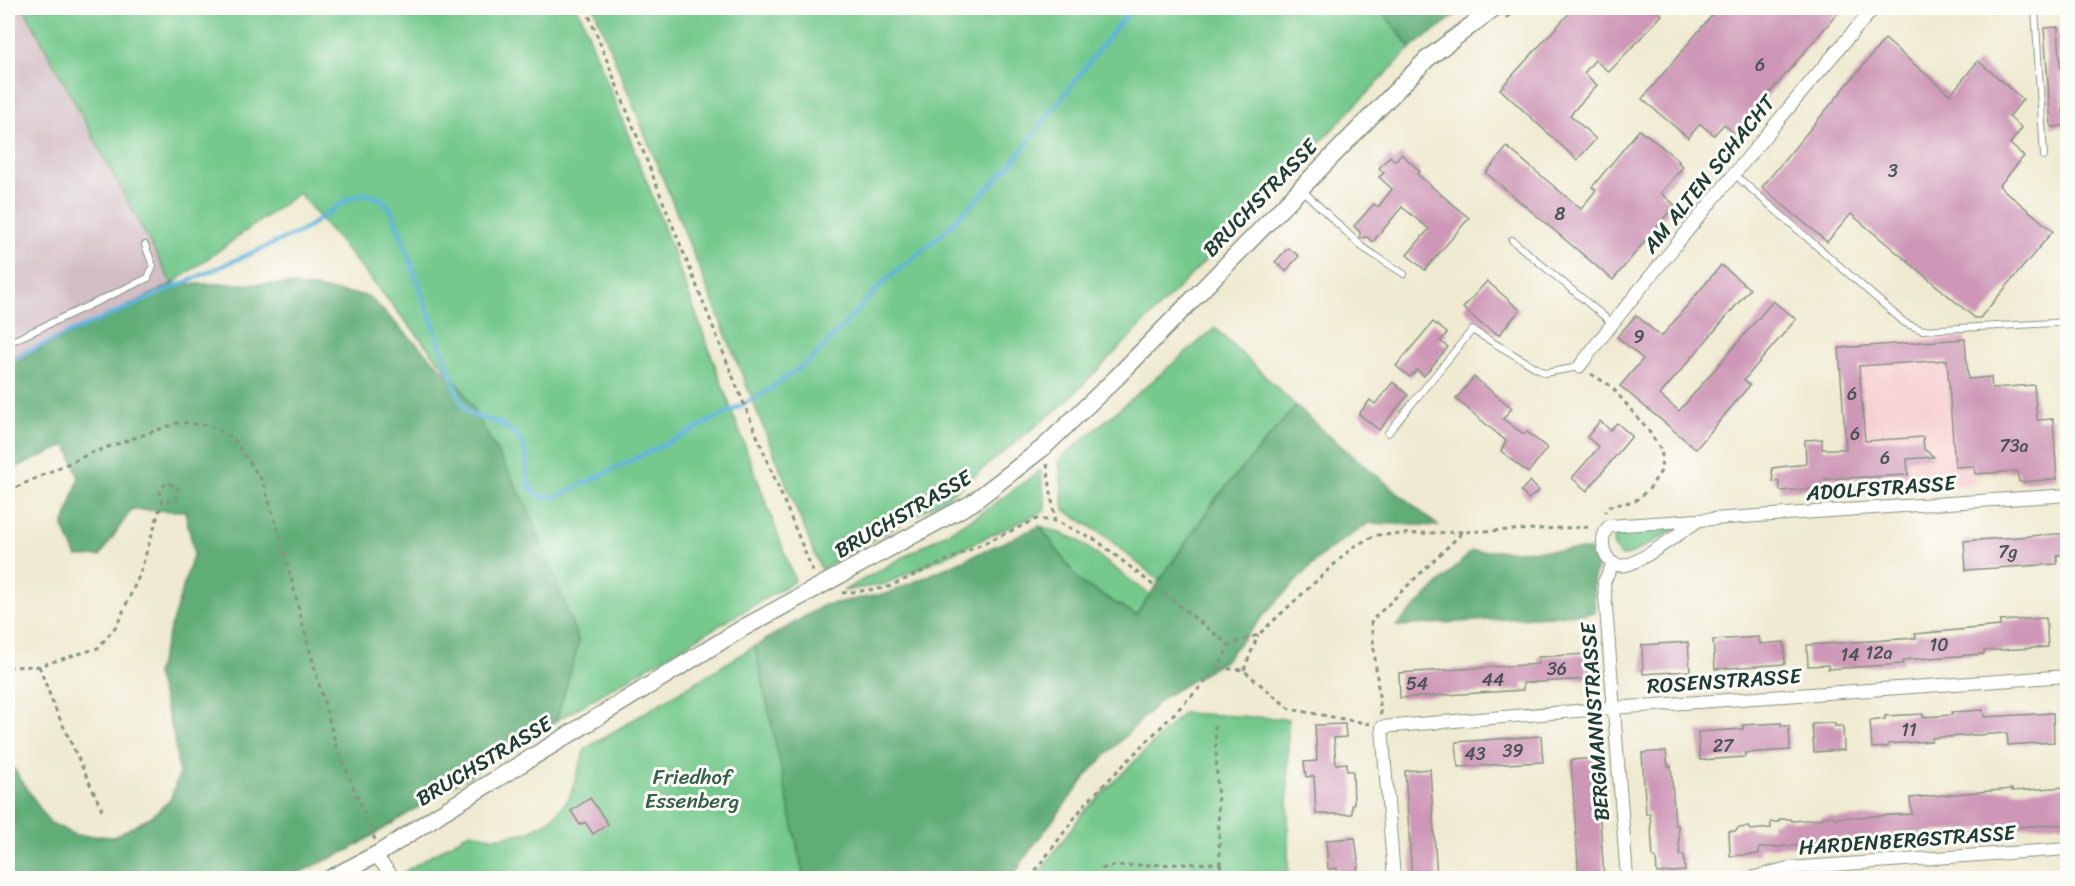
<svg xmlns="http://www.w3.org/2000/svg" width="2075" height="886" viewBox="0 0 2075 886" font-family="Sriracha,sans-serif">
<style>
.built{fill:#f7cfd0}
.industrial{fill:#d2bdc5}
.green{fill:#75c98d;stroke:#4a8360;stroke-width:1.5}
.forest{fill:#60ad78;stroke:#407556;stroke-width:1.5}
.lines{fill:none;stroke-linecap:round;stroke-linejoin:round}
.stream{stroke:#61b5dd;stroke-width:4.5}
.building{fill:#ce97b7}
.lane-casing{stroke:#879482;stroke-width:8}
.street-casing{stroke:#879482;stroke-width:14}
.secondary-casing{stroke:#879482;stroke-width:19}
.path{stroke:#879482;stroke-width:3;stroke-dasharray:4.5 4.5;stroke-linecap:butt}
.lane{stroke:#fff;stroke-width:6}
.street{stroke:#fff;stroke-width:12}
.secondary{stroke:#fff;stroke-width:16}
.labels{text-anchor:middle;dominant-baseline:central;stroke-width:6;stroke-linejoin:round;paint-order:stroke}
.number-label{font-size:18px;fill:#4b5455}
.street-label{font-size:21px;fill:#1f3d34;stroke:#fdfcf7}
.park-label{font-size:21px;fill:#34604a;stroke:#fdfcf7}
</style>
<rect width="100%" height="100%" fill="#fdfcf7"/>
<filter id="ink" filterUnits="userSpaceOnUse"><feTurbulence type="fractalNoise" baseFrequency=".0167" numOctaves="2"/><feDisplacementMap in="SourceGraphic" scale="12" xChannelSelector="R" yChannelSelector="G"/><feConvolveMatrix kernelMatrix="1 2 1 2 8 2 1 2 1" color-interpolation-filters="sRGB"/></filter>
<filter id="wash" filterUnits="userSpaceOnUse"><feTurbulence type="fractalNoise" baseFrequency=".008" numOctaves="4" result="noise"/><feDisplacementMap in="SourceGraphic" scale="24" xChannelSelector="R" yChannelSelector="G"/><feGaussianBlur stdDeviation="1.35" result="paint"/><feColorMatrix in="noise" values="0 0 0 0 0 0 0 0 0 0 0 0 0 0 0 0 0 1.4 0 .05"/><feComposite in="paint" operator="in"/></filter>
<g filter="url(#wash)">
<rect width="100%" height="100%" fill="#efead1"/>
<path class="built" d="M1965 335 1975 484 1849 493 1838 344Z"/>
<path class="industrial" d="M8 8H24L172 284 8 365Z"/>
<g class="green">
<path d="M24 8H578L650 190 795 581 556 721 579 642 526 504 462 389 299 193 172 284Z"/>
<path d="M594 8H1379L1411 48 1198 268 1067 401 949 496 821 570Z"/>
<path d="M1215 328 1296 406 1217 497 1159 581 1104 535 1064 510 1059 460Z"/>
<path d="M1041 470 1046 510 885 584 843 591 979 515Z"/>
<path d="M1040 526 1076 539 1150 595 1136 615 1080 582Z"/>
<path d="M1674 527 1676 529 1627 556 1619 555 1613 544 1616 534 1621 531Z"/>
<path d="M755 646 804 878H405L401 874 470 832 495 838 529 832 552 819 570 797 585 749Z"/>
<path d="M1183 713 1288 719V878H1035L1082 814Z"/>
</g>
<g class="forest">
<path d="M1379 8H1453L1457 14 1411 48Z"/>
<path d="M172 284H285L368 296 462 389 526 504 579 642 556 721 351 849 287 878H8V760L49 822 75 835 114 837 152 816 170 800 179 775 174 736 156 674 194 552 185 511 131 510 100 556 77 557 63 527 79 478 67 445 8 471V365Z"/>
<path d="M1296 406 1341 446 1438 526 1369 523 1323 554 1272 606 1223 662 1164 697 1092 769 1030 850 1012 878H804L755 646 824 605 889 593 1040 526 1080 582 1136 615 1217 497Z"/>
<path d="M1590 550 1598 563 1593 582 1595 613 1396 626 1472 551Z"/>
</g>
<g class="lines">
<path class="stream" d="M8 360 302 231 348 199 364 194 381 199 392 210 460 400 469 414 502 424 519 438 525 449 529 485 540 497H556L684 435 763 394 812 359 886 280 941 235 1010 166 1117 26 1134 8"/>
</g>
<g id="blocks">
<g class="building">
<path d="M1574 8H1654L1662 15 1609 72 1595 60 1584 73 1597 85 1570 115 1596 139 1577 160 1500 89Z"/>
<path d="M1718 8H1842L1735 134 1724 124 1714 135 1700 124 1688 138 1642 99Z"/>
<path d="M2058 27 2064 126 2051 127 2044 28Z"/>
<path d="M1885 39 1950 95 1978 61 2023 99 2009 117 2022 128 2010 144 2024 156 1999 186 2053 231 1980 318H1975L1851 214 1827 242 1762 187Z"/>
<path d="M1639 130 1645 135 1646 134 1679 161 1678 162 1683 167 1661 193 1675 205 1613 280 1486 173 1507 147 1581 209 1596 190 1592 187Z"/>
<path d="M1401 154 1420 171 1417 174 1469 218 1425 270 1407 255 1429 229 1402 207 1373 242 1367 237 1360 238V232L1354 226 1374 204 1378 207 1392 189 1379 177 1384 173 1379 168 1390 156 1395 161Z"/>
<path d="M1288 248 1299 256 1286 271 1275 262Z"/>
<path d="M1721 265 1750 289 1660 395 1679 411 1773 301 1796 319 1744 380 1750 385 1696 449 1620 386 1643 359 1617 337 1636 315 1661 337Z"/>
<path d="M1487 281 1520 310 1499 335 1481 324 1463 308Z"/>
<path d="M1433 322 1447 333 1440 341 1448 347 1424 376 1417 370 1410 377 1396 366Z"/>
<path d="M1965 339 1968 379 1991 377 1992 388 2034 385 2037 420 2053 419 2057 479 2019 482 2017 471 1975 474 1974 466 1955 467 1947 360 1859 366 1865 441 1923 437 1924 449 1934 457 1907 459 1908 475 1825 479V488L1780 491 1779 481 1773 482 1772 468 1806 464 1805 440 1822 439V449H1846L1839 348Z"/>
<path d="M1474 377 1512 408 1503 419 1524 434 1527 432 1547 448 1528 473 1501 451 1506 441 1456 399Z"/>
<path d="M1393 382 1408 395 1379 430 1359 414 1370 400 1375 404Z"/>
<path d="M1600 421 1610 430 1617 423 1632 436 1587 491 1572 478 1599 447 1587 437Z"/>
<path d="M1530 481 1539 491 1528 499 1521 491Z"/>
<path d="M2056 534H2067V554L2057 555V564L1966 570 1964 541Z"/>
<path d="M2046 618 2048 647 1984 651V654L1903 660V664L1828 669V665L1808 666 1807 645 1916 638 1915 634 2000 626V621Z"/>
<path d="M1759 637 1760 644 1784 642 1785 664 1715 669 1713 640Z"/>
<path d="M1688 642 1690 671 1643 674 1642 645Z"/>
<path d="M1585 654 1587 679 1523 683V690L1400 698 1399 673 1539 664 1538 657Z"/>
<path d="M1983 710 1984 717 2053 713 2054 742 2008 745 2007 733 1932 738V741L1888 744V747L1872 748 1870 721 1885 719V716L1923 714V717L1952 715 1951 712Z"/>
<path d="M1781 723V726H1789L1790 750 1745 753V757L1700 760 1698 732 1743 729V725Z"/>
<path d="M1835 723V726H1843L1844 750 1814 752 1812 724Z"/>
<path d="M1345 724 1346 737 1334 738 1336 764 1347 763V771H1353L1354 805H1352V814H1316L1314 776 1306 777 1304 762 1317 761 1315 725Z"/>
<path d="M1541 736 1543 762 1458 767 1456 742Z"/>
<path d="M1666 751 1668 766H1671L1675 825H1678L1680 855H1684L1685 871 1657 873 1656 858H1653L1650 813 1646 814 1642 753Z"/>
<path d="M1596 758 1604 879H1579L1571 760Z"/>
<path d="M1430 769 1437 879H1412L1405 771Z"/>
<path d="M2067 787V824L1881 835V840L1759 848V854L1730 856 1729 831H1736L1738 828 1748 827 1750 830 1771 828V822H1778L1780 819H1790L1792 821 1821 819 1823 817 1832 816 1835 818 1912 814 1910 798 2012 789V791Z"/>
<path d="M590 798 608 824 593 834 585 822 580 825 571 811Z"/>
<path d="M1355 838 1359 867H1357L1358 879H1338L1337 868 1328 869 1326 840Z"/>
</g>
</g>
</g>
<g filter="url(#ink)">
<use href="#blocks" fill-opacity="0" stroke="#879482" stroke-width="1.5"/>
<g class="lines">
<defs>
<g id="lane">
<path d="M1862 8 1869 13"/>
<path d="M2035 8 2044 156"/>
<path d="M1734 174 1905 323 1922 330 2055 323 2068 319"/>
<path d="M1301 189 1362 247 1404 274"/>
<path d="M1512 240 1612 323"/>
<path d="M8 343 148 278 153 266 145 245"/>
<path d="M1388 433 1472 330 1545 373 1579 367"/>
</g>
<g id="street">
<path d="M1579 367C1617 316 1658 267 1698 218 1756 147 1814 76 1874 8"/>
<path d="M1698 521C1682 531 1642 562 1626 565 1605 570 1596 539 1609 526L2068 495"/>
<path d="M1613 564 1604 582 1627 878"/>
<path d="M375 855 394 878"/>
<path d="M1394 878 1382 727 1613 708 2068 676"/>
<path d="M1751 878 1788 868 2068 849"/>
</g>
<path id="secondary" d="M331 878 381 852 441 813 743 628 972 503 1044 447 1117 377 1427 59 1494 8"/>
</defs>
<use href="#lane" class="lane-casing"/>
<use href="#street" class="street-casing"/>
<use href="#secondary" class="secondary-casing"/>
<g class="path">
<path d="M586 8 737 387 814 574"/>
<path d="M1506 18 1520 8"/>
<path d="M1591 374 1611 386 1648 430 1662 451 1661 471 1649 489 1635 501 1610 506 1605 512"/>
<path d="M1047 464 1055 521 1096 540 1229 645"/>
<path d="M8 491 91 453 180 422 211 426 234 439 263 482 282 543 306 637 336 745 375 840"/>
<path d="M842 593 886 588 1037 519 1055 521"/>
<path d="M39 666 54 706 103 812"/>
<path d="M8 667 39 666 98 648 117 625 139 576 162 502 160 492 166 482 178 487 176 499 162 502"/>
<path d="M1219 668 1243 670 1290 709 1370 724"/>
<path d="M1244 670 1258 635"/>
<path d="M1381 715 1371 621 1462 533"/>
<path d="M1220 863 1222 878"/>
<path d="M1030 878 1085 804 1219 668 1229 645 1258 635 1353 547 1376 535 1592 527"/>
<path d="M1100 878 1102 869 1108 866 1220 863 1215 725"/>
</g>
<use href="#lane" class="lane"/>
<use href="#street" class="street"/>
<use href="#secondary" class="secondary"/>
</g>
</g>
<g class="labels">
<g class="number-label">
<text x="1760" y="65">6</text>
<text x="1893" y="171">3</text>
<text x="1560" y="214">8</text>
<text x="1639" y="337">9</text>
<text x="1852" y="394">6</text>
<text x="1855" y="434">6</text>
<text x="2014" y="446">73a</text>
<text x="1885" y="458">6</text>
<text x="2008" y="552">7g</text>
<text x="1939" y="645">10</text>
<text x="1879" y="653">12a</text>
<text x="1850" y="655">14</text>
<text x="1557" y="669">36</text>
<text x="1493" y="680">44</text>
<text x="1417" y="684">54</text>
<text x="1909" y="730">11</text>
<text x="1723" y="746">27</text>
<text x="1513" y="751">39</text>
<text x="1475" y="754">43</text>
</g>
<g class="street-label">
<text transform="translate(1709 174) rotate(-51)">AM ALTEN SCHACHT</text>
<text transform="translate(1260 198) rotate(-46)">BRUCHSTRASSE</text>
<text transform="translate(1881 488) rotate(-4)">ADOLFSTRASSE</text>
<text transform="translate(903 514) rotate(-30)">BRUCHSTRASSE</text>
<text transform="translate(1724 681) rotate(-4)">ROSENSTRASSE</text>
<text transform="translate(1595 722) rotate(-94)">BERGMANNSTRASSE</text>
<text transform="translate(484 761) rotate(-31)">BRUCHSTRASSE</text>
<text transform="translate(1907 840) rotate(-4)">HARDENBERGSTRASSE</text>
</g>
<g class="park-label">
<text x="692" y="777">Friedhof<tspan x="692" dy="24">Essenberg</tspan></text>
</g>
</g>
<rect width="2075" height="886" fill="none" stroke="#fdfcf7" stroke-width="30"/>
</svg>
